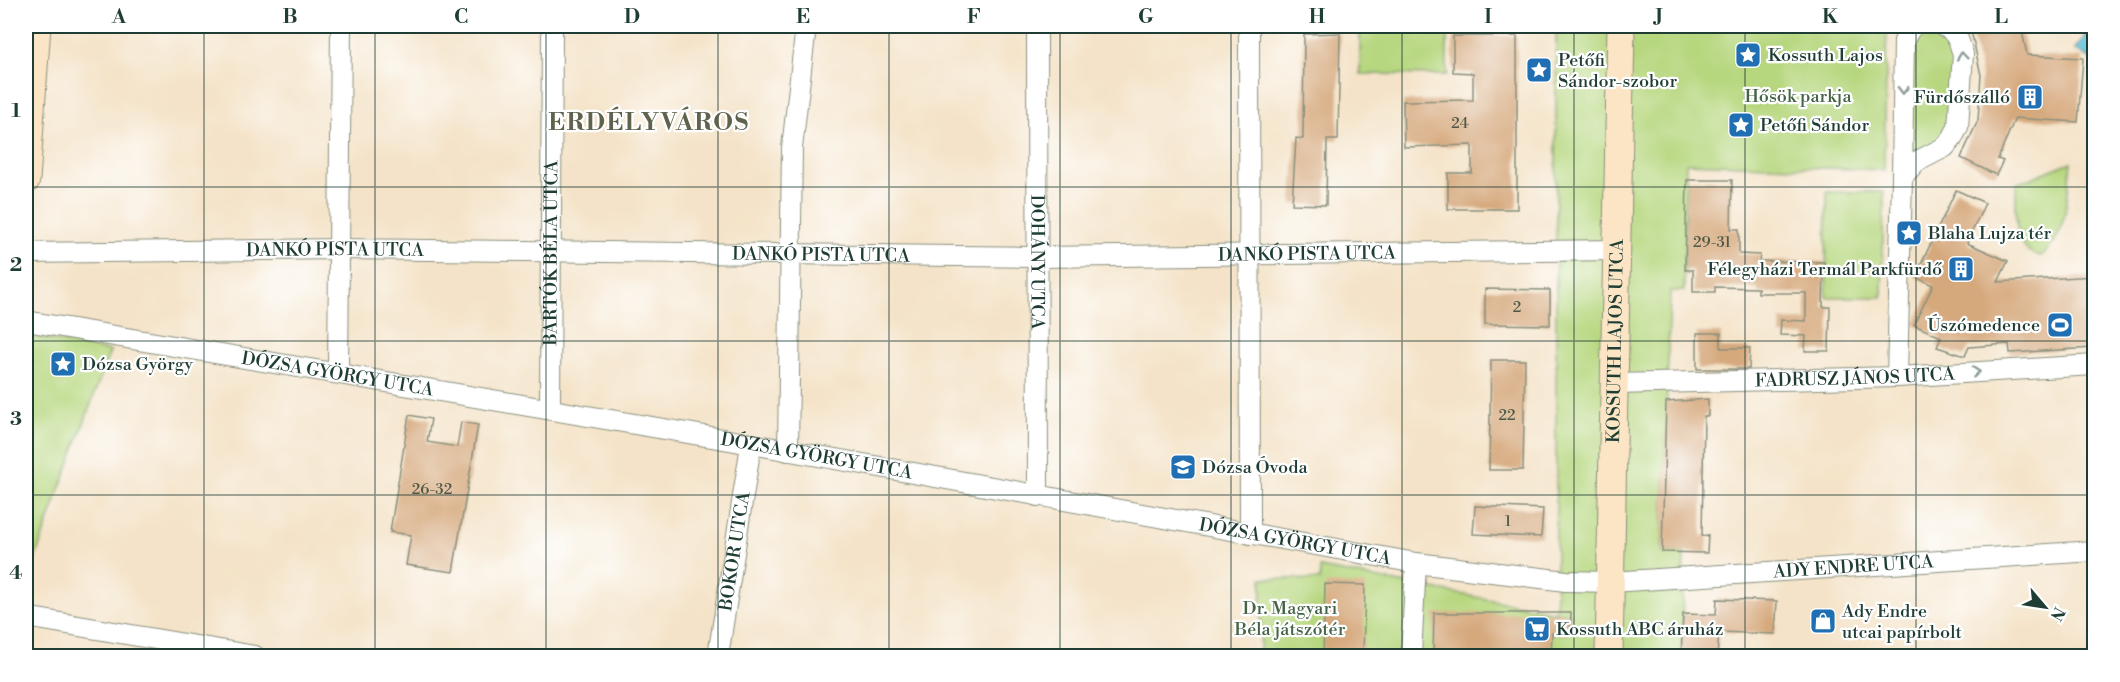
<svg xmlns="http://www.w3.org/2000/svg" width="2120" height="682" viewBox="0 0 2120 682" font-family="'Libre Bodoni',serif">
<style>
.green{fill:#b7d77f;stroke:#6b8a5a;stroke-width:1.5;fill-rule:evenodd}
.water{fill:#59bfd7;stroke:#3c7e86;stroke-width:1.5}
.building{fill:#d6a97d}
.lines{fill:none;stroke-linecap:round;stroke-linejoin:round}
.street-casing{stroke:#8a907e;stroke-width:22}
.secondary-casing{stroke:#8a907e;stroke-width:29}
.street{stroke:#fff;stroke-width:20}
.secondary{stroke:#fce5c4;stroke-width:27}
.oneway{stroke:#8f9e9a}
.grid{fill:none;stroke:#1f3d34;stroke-width:1.5;stroke-opacity:0.55}
.labels{text-anchor:middle;dominant-baseline:central;stroke-width:4.5;stroke-linejoin:round;paint-order:stroke}
.number-label{font-size:15px;fill:#4d5846}
.poi-label{font-size:18px;fill:#1f3d34;stroke:#fff;text-anchor:start}
.park-label{font-size:18px;fill:#456447;stroke:#fff}
.street-label{font-size:18px;fill:#1f3d34;stroke:#fff}
.district-label{font-size:24px;font-weight:bold;letter-spacing:1.5px;fill:#5f634e;stroke:#fff}
.neatline{fill:none;stroke:#1f3d34;stroke-width:2}
.grid-label{font-size:20px;text-anchor:middle;font-weight:bold;fill:#1f3d34}
</style>
<rect width="100%" height="100%" fill="#fff"/>
<filter id="ink" filterUnits="userSpaceOnUse"><feTurbulence type="fractalNoise" baseFrequency=".0167" numOctaves="2"/><feDisplacementMap in="SourceGraphic" scale="12" xChannelSelector="R" yChannelSelector="G"/><feConvolveMatrix kernelMatrix="1 2 1 2 8 2 1 2 1" color-interpolation-filters="sRGB"/></filter>
<filter id="wash" filterUnits="userSpaceOnUse"><feTurbulence type="fractalNoise" baseFrequency=".008" numOctaves="4" result="noise"/><feDisplacementMap in="SourceGraphic" scale="24" xChannelSelector="R" yChannelSelector="G"/><feGaussianBlur stdDeviation="1.35" result="paint"/><feColorMatrix in="noise" values="0 0 0 0 0 0 0 0 0 0 0 0 0 0 0 0 0 1.4 0 .05"/><feComposite in="paint" operator="in"/></filter>
<g filter="url(#wash)">
<rect width="100%" height="100%" fill="#f4e3c8"/>
<g class="green">
<path d="M1556 26H1887L1884 170 1686 163 1684 291H1670L1662 552H1684L1681 656H1260L1262 578 1320 580V568L1556 612ZM1556 613H1571L1569 634 1552 633Z"/>
<path d="M1914 26H1942L1958 39V126L1907 170Z"/>
<path d="M1360 28H1447V75L1360 74Z"/>
<path d="M2071 162C2067 192 2069 236 2041 256 2037 255 2032 254 2028 251 2012 237 2017 204 2016 184Z"/>
<path d="M1827 192H1884L1882 297H1826Z"/>
<path d="M28 335 110 351 26 583V338Z"/>
</g>
<path class="water" d="M2092 26H2094V60L2075 50Z"/>
<g id="blocks">
<g class="building">
<path d="M1970 26H2021L2027 55 2083 58 2078 122 2015 118 1998 159 2003 161 1996 175 1961 158 1978 120 1981 75Z"/>
<path d="M1340 33 1338 140H1327L1326 205 1292 204 1296 138 1303 139 1304 34Z"/>
<path d="M1453 36H1517V209H1448V173H1472V145L1404 147 1403 101 1473 100V73L1453 72Z"/>
<path d="M1687 180H1732L1731 229H1739V254L1760 255 1759 261 1824 262 1823 307H1830L1829 351H1805L1806 336 1780 335 1781 320 1806 321V293H1758V288L1715 287V292H1693V270H1685Z"/>
<path d="M1956 190 1985 203 1967 243 2008 261 1998 282 2094 276V348L2010 353 2009 344 1969 347 1965 356 1937 347 1941 337 1914 325 1933 285 1915 277Z"/>
<path d="M1485 289 1550 290V325L1485 324Z"/>
<path d="M1697 333H1721V348H1750L1749 369H1697Z"/>
<path d="M1491 360H1525L1523 470H1489Z"/>
<path d="M1708 399V416H1704L1702 536 1708 535 1707 553 1662 552 1666 402Z"/>
<path d="M409 415 431 419 427 442 457 447 461 422 478 425 453 572 406 565 411 535 390 532Z"/>
<path d="M1475 506 1543 509 1541 537 1473 534Z"/>
<path d="M1325 584 1365 585 1363 657H1323Z"/>
<path d="M1717 599 1777 601 1775 634 1719 632 1717 657H1681L1683 614 1716 615Z"/>
<path d="M1434 613H1571L1570 634 1552 633 1551 657H1433Z"/>
</g>
</g>
</g>
<g filter="url(#ink)">
<use href="#blocks" fill-opacity="0" stroke="#8a907e" stroke-width="1.5"/>
<g class="lines">
<defs>
<g id="street">
<path id="s1" d="M1037 26 1038 496"/>
<path d="M1249 26 1250 534"/>
<path d="M1913 26 1908 32 1904 41 1902 177 1916 162 1945 147 1952 139 1958 127 1963 54 1958 39 1950 29 1942 26"/>
<path id="s2" d="M26 253 339 249 1038 257 1617 250"/>
<path id="s3" d="M26 321 729 440 1416 563 1566 581 1611 582 2094 551"/>
<path d="M338 372 341 26"/>
<path d="M1897 377 1902 177"/>
<path id="s4" d="M1615 384 1897 377 2094 365"/>
<path id="s5" d="M550 409 552 26"/>
<path d="M788 451 792 148 806 26"/>
<path d="M26 617 255 656"/>
<path id="s6" d="M718 656 751 445"/>
<path d="M1411 656 1416 563"/>
</g>
<g id="secondary">
<path d="M26 180 37 26"/>
<path id="s7" d="M1609 656 1621 26"/>
</g>
</defs>
<use href="#street" class="street-casing"/>
<use href="#secondary" class="secondary-casing"/>
<use href="#street" class="street"/>
<use href="#secondary" class="secondary"/>
</g>
<defs><path id="oneway-chevron" d="M-2-3.5L2.5 0L-2 3.5" fill="none" stroke-width="1.6" stroke-linecap="round" stroke-linejoin="round" transform="scale(1.5)"/></defs>
<g class="oneway">
<use href="#oneway-chevron" transform="translate(1962 56) rotate(-96)"/>
<use href="#oneway-chevron" transform="translate(1903 90) rotate(91)"/>
<use href="#oneway-chevron" transform="translate(1976 372) rotate(-4)"/>
</g>
</g>
<path class="grid" d="M204 26V656M375 26V656M546 26V656M718 26V656M889 26V656M1060 26V656M1231 26V656M1402 26V656M1574 26V656M1745 26V656M1916 26V656M26 187H2094M26 341H2094M26 495H2094"/>
<defs>
<symbol id="sight-square" viewBox="-11 -11 22 22"><rect x="-9" y="-9" width="18" height="18" rx="4" fill="#1f6fb2" stroke="#fff"/><path d="M0-6L1.8-2.2L6-1.7L2.9 1.2L3.7 5.4L0 3.3L-3.7 5.4L-2.9 1.2L-6-1.7L-1.8-2.2Z" fill="#fff"/></symbol>
<symbol id="building-square" viewBox="-11 -11 22 22"><rect x="-9" y="-9" width="18" height="18" rx="4" fill="#1f6fb2" stroke="#fff"/><path d="M-4-6H4V6H1V3H-1V6H-4ZM-2.5-4.3h1.7v1.8h-1.7ZM.8-4.3h1.7v1.8H.8ZM-2.5-1h1.7V.8h-1.7ZM.8-1h1.7V.8H.8Z" fill="#fff"/></symbol>
<symbol id="stadium-square" viewBox="-11 -11 22 22"><rect x="-9" y="-9" width="18" height="18" rx="4" fill="#1f6fb2" stroke="#fff"/><path d="M0-5a6.5 5 0 1 0 0 10a6.5 5 0 1 0 0-10ZM-3.5-1.8h7v3.6h-7Z" fill="#fff"/></symbol>
<symbol id="school-square" viewBox="-11 -11 22 22"><rect x="-9" y="-9" width="18" height="18" rx="4" fill="#1f6fb2" stroke="#fff"/><path d="M0-5L7-2L0 1L-7-2ZM-4 1L0 2.5L4 1V4Q0 6-4 4Z" fill="#fff"/></symbol>
<symbol id="shop-square" viewBox="-11 -11 22 22"><rect x="-9" y="-9" width="18" height="18" rx="4" fill="#1f6fb2" stroke="#fff"/><path d="M-5-2.5h2.3a2.7 3.5 0 0 1 5.4 0H5L5.5 6h-11ZM-1.5-2.5h3a1.5 2.3 0 0 0-3 0Z" fill="#fff"/></symbol>
<symbol id="supermarket-square" viewBox="-11 -11 22 22"><rect x="-9" y="-9" width="18" height="18" rx="4" fill="#1f6fb2" stroke="#fff"/><path d="M-6-5.5h2.5l.6 2H6L4.5 2H-2.5L-4.4-4H-6ZM-1.5 3.2a1.3 1.3 0 1 0 .1 0ZM3 3.2a1.3 1.3 0 1 0 .1 0Z" fill="#fff"/></symbol>
</defs>
<g fill-rule="evenodd">
<use href="#sight-square" x="1733" y="40" width="30" height="30"/>
<use href="#sight-square" x="1524" y="55" width="30" height="30"/>
<use href="#building-square" x="2015" y="82" width="30" height="30"/>
<use href="#sight-square" x="1726" y="110" width="30" height="30"/>
<use href="#sight-square" x="1894" y="218" width="30" height="30"/>
<use href="#building-square" x="1946" y="254" width="30" height="30"/>
<use href="#stadium-square" x="2045" y="310" width="30" height="30"/>
<use href="#sight-square" x="48" y="349" width="30" height="30"/>
<use href="#school-square" x="1168" y="452" width="30" height="30"/>
<use href="#shop-square" x="1808" y="606" width="30" height="30"/>
<use href="#supermarket-square" x="1522" y="614" width="30" height="30"/>
</g>
<g class="labels">
<g class="number-label">
<text x="1460" y="123">24</text>
<text x="1712" y="242">29-31</text>
<text x="1517" y="307">2</text>
<text x="1507" y="415">22</text>
<text x="432" y="489">26-32</text>
<text x="1508" y="521">1</text>
</g>
<g class="poi-label">
<text x="1768" y="55">Kossuth Lajos</text>
<text x="1558" y="60">Petőfi<tspan x="1558" dy="21">Sándor-szobor</tspan></text>
<text x="2010" y="97" text-anchor="end">Fürdőszálló</text>
<text x="1760" y="125">Petőfi Sándor</text>
<text x="1928" y="233">Blaha Lujza tér</text>
<text x="1942" y="269" text-anchor="end">Félegyházi Termál Parkfürdő</text>
<text x="2040" y="325" text-anchor="end">Úszómedence</text>
<text x="82" y="364">Dózsa György</text>
<text x="1202" y="467">Dózsa Óvoda</text>
<text x="1842" y="611">Ady Endre<tspan x="1842" dy="21">utcai papírbolt</tspan></text>
<text x="1556" y="629">Kossuth ABC áruház</text>
</g>
<g class="park-label">
<text x="1798" y="96">Hősök parkja</text>
<text x="1290" y="608">Dr. Magyari<tspan x="1290" dy="21">Béla játszótér</tspan></text>
</g>
<g class="street-label">
<text stroke="none"><textPath href="#s2" startOffset="309">DANKÓ PISTA UTCA</textPath></text>
<text stroke="none"><textPath href="#s5" startOffset="156">BARTÓK BÉLA UTCA</textPath></text>
<text stroke="none"><textPath href="#s2" startOffset="795">DANKÓ PISTA UTCA</textPath></text>
<text stroke="none"><textPath href="#s2" startOffset="1281">DANKÓ PISTA UTCA</textPath></text>
<text stroke="none"><textPath href="#s1" startOffset="236">DOHÁNY UTCA</textPath></text>
<text stroke="none"><textPath href="#s7" startOffset="315">KOSSUTH LAJOS UTCA</textPath></text>
<text stroke="none"><textPath href="#s3" startOffset="316">DÓZSA GYÖRGY UTCA</textPath></text>
<text stroke="none"><textPath href="#s4" startOffset="240">FADRUSZ JÁNOS UTCA</textPath></text>
<text stroke="none"><textPath href="#s3" startOffset="802">DÓZSA GYÖRGY UTCA</textPath></text>
<text stroke="none"><textPath href="#s3" startOffset="1288">DÓZSA GYÖRGY UTCA</textPath></text>
<text stroke="none"><textPath href="#s6" startOffset="106">BOKOR UTCA</textPath></text>
<text stroke="none"><textPath href="#s3" startOffset="1850">ADY ENDRE UTCA</textPath></text>
</g>
<g class="district-label">
<text x="649" y="123">ERDÉLYVÁROS</text>
</g>
</g>
<rect width="2120" height="682" fill="none" stroke="#fff" stroke-width="66"/>
<g transform="translate(2045 607) rotate(119)" stroke="#ffffff" stroke-width="4.5" paint-order="stroke">
<path d="M0-4.5L10 22L0 15L-10 22Z" fill="#1f3d34"/>
<text y="-9" font-size="16" font-weight="bold" text-anchor="middle" fill="#1f3d34">N</text>
</g>
<rect x="33" y="33" width="2054" height="616" class="neatline"/>
<g class="grid-label">
<text x="119" y="23">A</text>
<text x="290" y="23">B</text>
<text x="461" y="23">C</text>
<text x="632" y="23">D</text>
<text x="803" y="23">E</text>
<text x="974" y="23">F</text>
<text x="1146" y="23">G</text>
<text x="1317" y="23">H</text>
<text x="1488" y="23">I</text>
<text x="1659" y="23">J</text>
<text x="1830" y="23">K</text>
<text x="2001" y="23">L</text>
<text x="16" y="117">1</text>
<text x="16" y="271">2</text>
<text x="16" y="425">3</text>
<text x="16" y="579">4</text>
</g>
</svg>
